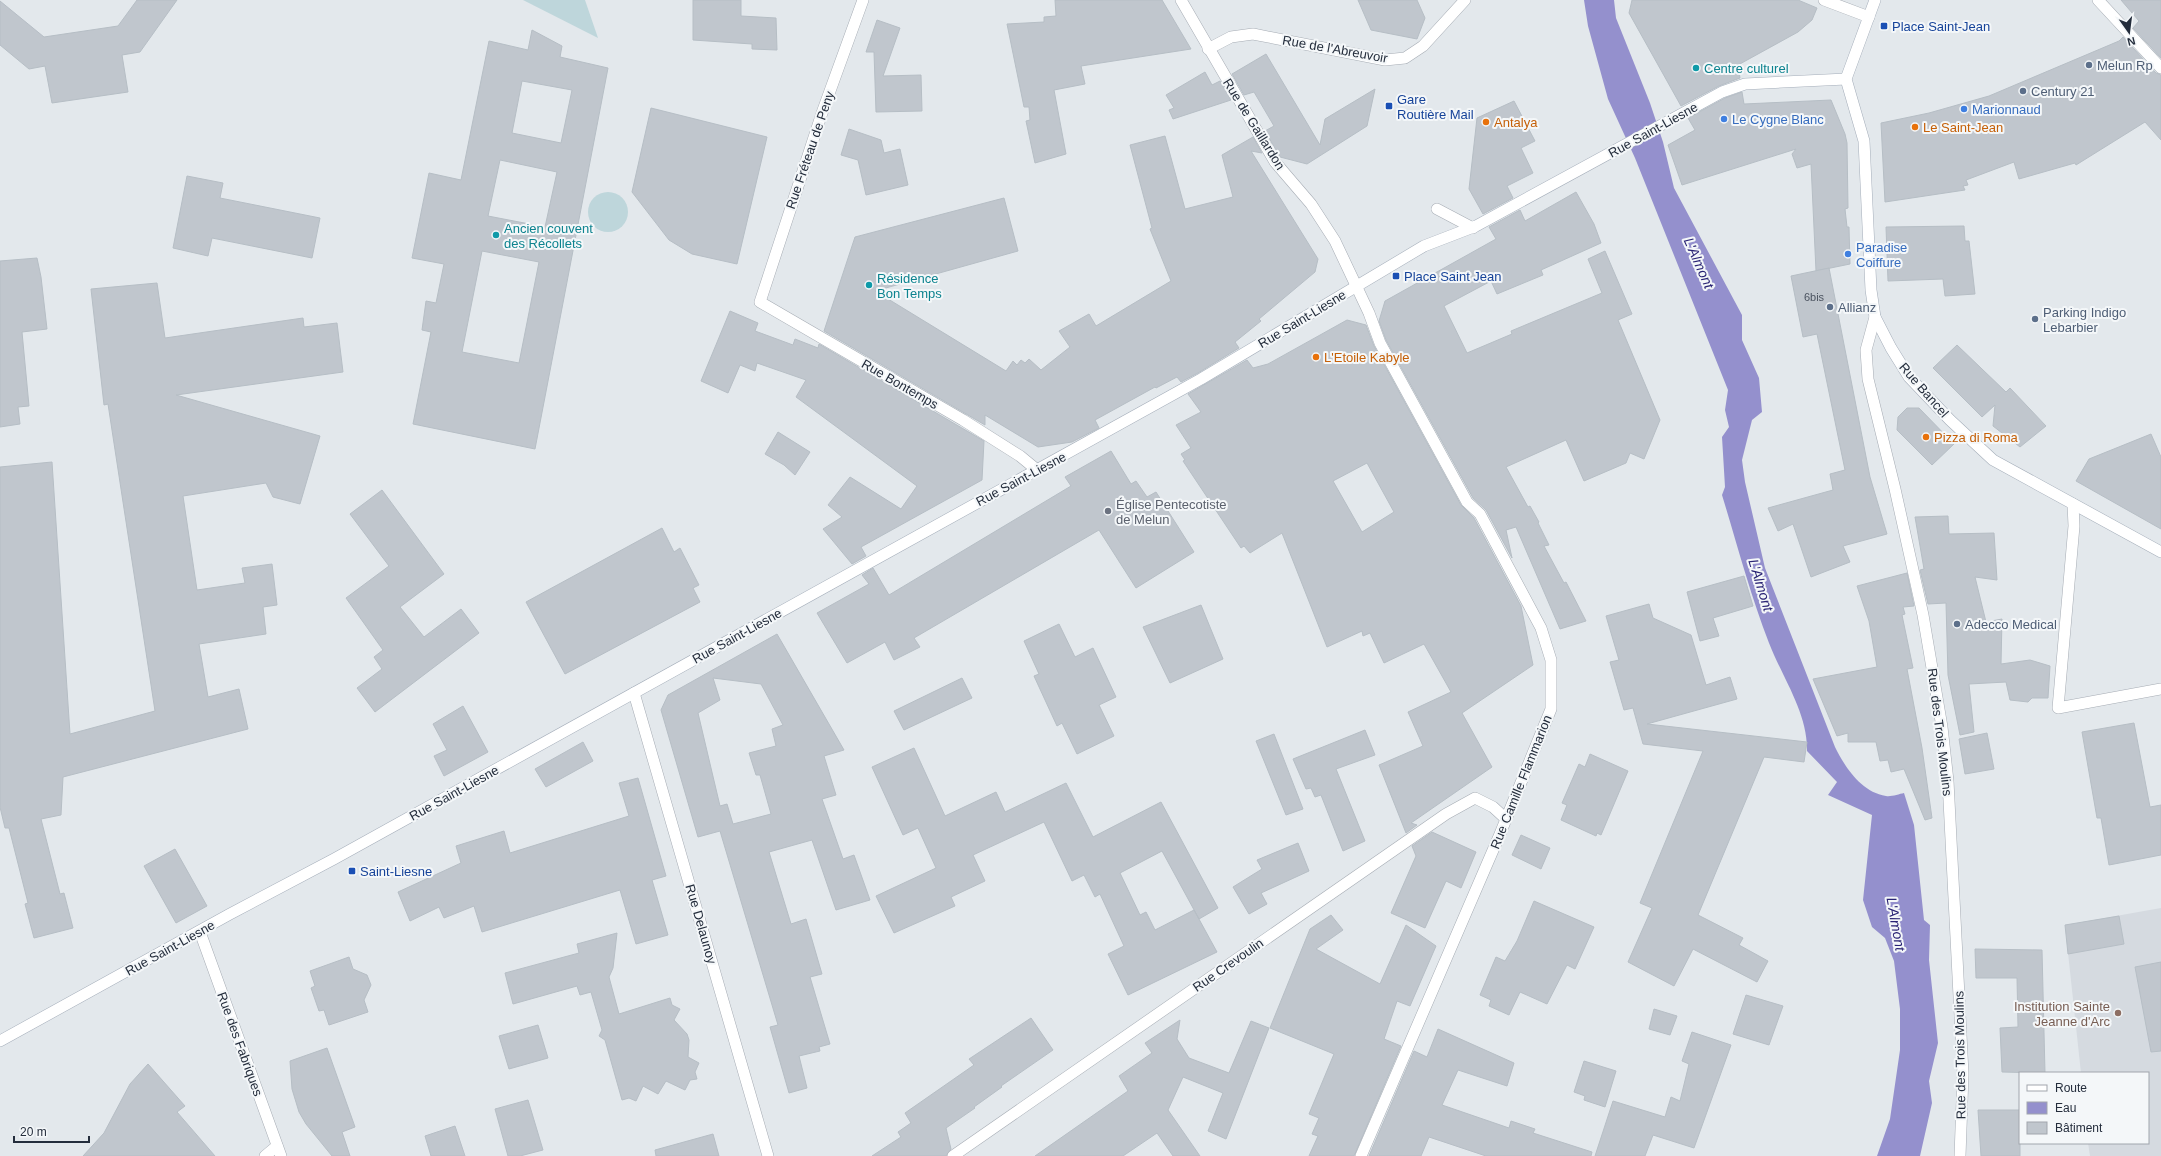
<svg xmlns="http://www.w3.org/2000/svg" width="2161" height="1156" viewBox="0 0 2161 1156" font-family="Arial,sans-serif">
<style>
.built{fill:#d5dae0}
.green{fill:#bed6db}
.water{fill:#9490cd}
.building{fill:#c0c6cd;stroke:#b6bec5;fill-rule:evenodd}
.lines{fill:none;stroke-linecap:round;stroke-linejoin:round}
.minor-casing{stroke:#a6acb4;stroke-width:12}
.secondary-casing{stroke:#a5aeba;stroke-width:12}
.minor{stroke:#fff;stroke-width:11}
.secondary{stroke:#fff;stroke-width:11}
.transit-dot{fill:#1a4fb4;stroke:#f4f7f9;stroke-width:1.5}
.service-dot{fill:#5c6f8a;stroke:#f4f7f9;stroke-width:1.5}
.culture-dot{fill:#0f9aa8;stroke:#f4f7f9;stroke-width:1.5}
.shop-dot{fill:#3f7fe0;stroke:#f4f7f9;stroke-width:1.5}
.food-dot{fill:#e8710a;stroke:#f4f7f9;stroke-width:1.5}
.worship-dot{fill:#6b7280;stroke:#f4f7f9;stroke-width:1.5}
.education-dot{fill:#8d6e63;stroke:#f4f7f9;stroke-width:1.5}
.labels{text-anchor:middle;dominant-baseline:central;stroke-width:4;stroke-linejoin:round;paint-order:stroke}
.number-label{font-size:11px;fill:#4b5360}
.transit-label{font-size:13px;fill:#164399;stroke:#f4f7f9;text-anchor:start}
.street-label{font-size:13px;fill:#242d3c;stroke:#f4f7f9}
.service-label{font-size:13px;fill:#4e5e75;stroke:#f4f7f9;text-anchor:start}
.culture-label{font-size:13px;fill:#0d838f;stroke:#f4f7f9;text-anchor:start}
.shop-label{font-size:13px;fill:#366cbe;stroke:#f4f7f9;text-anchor:start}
.food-label{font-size:13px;fill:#c56008;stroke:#f4f7f9;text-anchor:start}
.worship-label{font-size:13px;fill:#5b616d;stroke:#f4f7f9;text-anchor:start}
.education-label{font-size:13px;fill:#785e54;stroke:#f4f7f9;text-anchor:end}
.water-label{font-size:14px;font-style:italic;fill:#292374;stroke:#f4f7f9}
</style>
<rect width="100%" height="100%" fill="#e3e8ec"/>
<path class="built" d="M2161 908V1156H2090L2088 1143H2148V1073H2081L2065 925Z"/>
<g class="green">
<path d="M523 0H585L598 38Z"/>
<circle cx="608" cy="212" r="20"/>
</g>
<path class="water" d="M1584 0H1614L1616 18 1650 103 1663 142 1674 188 1742 315V340L1759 378 1762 412 1752 420 1742 460 1745 482 1765 568 1835 747C1845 767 1861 792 1886 796 1891 797 1899 794 1904 793L1914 825 1924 920 1930 925 1929 960 1938 1043 1929 1081 1932 1103 1920 1156H1877L1890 1119 1900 1050V1009L1894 961 1885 938 1872 927 1863 900 1872 815 1828 795 1837 782 1807 751C1808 713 1782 677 1769 643 1750 594 1737 544 1722 495L1725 487 1722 437 1729 427 1725 410 1728 390 1635 158 1608 99 1588 26Z"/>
<g class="building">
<path d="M137 0H177L140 52 122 55 128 92 52 103 45 66 29 69 0 45V1L44 37 118 26Z"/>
<path d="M693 0H741V16L776 18 777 50 752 49V44L693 40Z"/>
<path d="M1055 0H1162L1191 49 1081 66 1085 84 1054 90 1066 154 1035 163 1026 121 1030 120 1029 107H1024L1007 24 1044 22V17L1056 16Z"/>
<path d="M1358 0H1417L1425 18 1417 39 1371 30Z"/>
<path d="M1632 0H1798L1817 8 1812 20 1798 32 1738 65 1740 78 1719 86 1681 106 1629 13Z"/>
<path d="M2121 0H2161V58L2133 28 2139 21Z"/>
<path d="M877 20 900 28 883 76 921 75 922 111 876 112 874 52H866Z"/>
<path d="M532 30 562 46 560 57 608 68 535 449 413 424 431 332 422 330 426 301 436 303 444 264 412 258 429 173 461 180 489 41 528 50ZM522 81 572 90 561 143 512 133ZM500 160 557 172 545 227 488 216ZM482 251 539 262 519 363 462 352Z"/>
<path d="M2123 37 2156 73 2161 75V140L2145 122 2076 165 2075 163 2019 179 2014 162 1966 180 1968 185 1963 186 1965 190 1885 202 1881 123 1929 113 1989 96 2119 41Z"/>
<path d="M1266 54 1320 145 1325 119 1375 89 1367 126 1307 164 1280 157 1265 131 1274 126 1254 92 1244 95 1232 74Z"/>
<path d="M1205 72 1212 85 1220 81 1231 100 1173 119 1169 110 1174 108 1166 95Z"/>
<path d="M1742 92 1744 104 1831 100 1845 134 1847 143 1848 208 1845 209 1847 227H1849L1850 264 1816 271 1811 164 1797 168 1792 154 1796 149 1682 185 1668 145 1695 130 1688 118 1725 98Z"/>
<path d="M1514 101 1535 141 1521 148 1533 173 1507 186 1513 198 1483 214 1469 189 1477 118Z"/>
<path d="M651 108 767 137 737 264 692 254 669 240 632 192Z"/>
<path d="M849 129 881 140 884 153 900 149 908 185 866 195 858 160 841 155Z"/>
<path d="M1165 136 1185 209 1233 197 1222 155 1253 137 1262 153 1251 151 1318 259 1315 272 1259 319 1261 321 1235 342 1239 348 1198 373 1181 382 1177 377 1156 388 1155 387 1095 420 1099 428 1072 442 1038 447 985 415V425L824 331 855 237 1004 198 1018 251 875 291 1006 371 1013 361 1017 365 1021 360 1025 363 1029 359 1041 370 1070 347 1059 331 1089 314 1096 326 1171 281 1150 229 1152 228 1130 145Z"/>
<path d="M187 176 223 183 220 198 320 218 312 258 212 238 208 256 173 248Z"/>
<path d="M1576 192 1594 224 1601 243 1541 270 1543 275 1497 294 1491 281 1444 306 1467 353 1512 334 1511 331 1602 293 1588 259 1605 251 1632 314 1618 320 1660 420 1644 459 1630 453 1626 463 1584 481 1566 440 1506 467 1528 507 1530 506 1539 522 1538 523 1549 545 1544 546 1564 583 1566 582 1586 621 1560 629 1516 527 1506 530 1512 558 1486 510 1473 498 1386 340 1379 321 1385 301 1496 239 1489 227 1520 210 1525 221Z"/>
<path d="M1964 226 1965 241H1969L1975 294 1945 296 1943 279 1888 281 1886 227Z"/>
<path d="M37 258 41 277 47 329 22 332 29 406 18 407 20 424 0 427V261Z"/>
<path d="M1829 268 1870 477 1887 534 1843 546 1850 562 1811 577 1793 524 1778 531 1768 508 1833 490 1830 474 1845 470 1817 334 1803 337 1791 276Z"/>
<path d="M157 283 165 338 303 318 304 327 337 323 343 372 176 395 320 436 300 504 273 497 266 483 183 496 197 590 245 583 242 568 272 564 277 605 263 607 266 634 199 644 208 697 239 689 248 729 63 777 61 815 41 819 60 894 64 893 73 928 34 938 25 904 28 903 9 828H5L0 807V467L52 462 70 734 155 711 108 404 104 405 91 289Z"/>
<path d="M730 311 758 323 755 331 793 345 795 339 818 348 819 344 984 441 982 480 861 547 866 556 852 564 823 529 842 517 828 505 850 477 901 509 917 486 796 397 806 380 757 363 755 371 740 365 728 393 701 381Z"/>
<path d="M1347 320 1366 325 1374 346 1461 505 1474 518 1521 606 1533 665 1462 713 1492 767 1411 823 1417 825 1406 833 1379 765 1423 746 1408 712 1451 692 1424 644 1384 663 1370 633 1363 636 1362 631 1327 647 1282 533 1250 553 1244 546 1241 548 1183 461 1185 460 1181 454 1191 448 1176 425 1201 412 1188 394 1247 360 1253 368 1268 364ZM1367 463 1394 512 1362 532 1333 481Z"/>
<path d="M1957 345 2006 392 2010 388 2046 426 2020 447 1993 426 1995 405 1982 417 1933 368Z"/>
<path d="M1907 408H1919L1954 444 1932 465 1897 430 1898 417Z"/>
<path d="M778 432 810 452 795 475 784 465 765 454Z"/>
<path d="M2151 434 2161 457V529L2076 481 2089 459Z"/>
<path d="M1111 451 1131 484 1136 481 1147 497 1156 492 1194 552 1136 588 1099 530 914 638 920 647 894 660 885 642 847 663 817 613 869 584 862 575 873 568 889 595 1071 486 1065 477Z"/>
<path d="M382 490 444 574 400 607 424 637 461 609 479 633 375 712 357 688 382 669 374 657 383 650 346 598 389 566 350 514Z"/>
<path d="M1948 516 1949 534 1994 533 1997 580 1975 577 1986 622 2002 619 2001 664 2030 660 2050 666 2048 698H2032L2028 702 2010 700 2006 682 1969 684 1974 732 1960 735 1948 675 1946 603 1928 604 1920 570 1924 569 1915 517Z"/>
<path d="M662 528 674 552 680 548 699 585 693 588 700 602 565 674 526 602Z"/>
<path d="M1907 573 1914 606 1903 607 1905 614 1902 615 1913 668 1907 669 1922 748 1932 818 1925 820 1904 769 1891 772 1888 760 1880 761 1876 742H1848V733L1837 736 1813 679 1877 667 1869 621 1857 586Z"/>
<path d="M1744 576 1753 606 1713 618 1719 636 1700 641 1687 592Z"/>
<path d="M1649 604 1653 618 1691 635 1706 685 1730 677 1737 699 1647 724 1807 742 1804 762 1764 757 1698 915 1743 938 1739 945 1768 961 1757 982 1693 949 1674 986 1628 962 1652 908 1640 903 1703 751 1643 744 1633 708 1624 710 1610 662 1619 660 1606 616Z"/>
<path d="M1201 605 1223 659 1170 683 1143 627Z"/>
<path d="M1059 624 1075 657 1093 648 1116 697 1099 705 1114 736 1077 754 1062 723 1057 726 1034 676 1039 674 1024 641Z"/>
<path d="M777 634 844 750 824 756 836 795 822 799 843 859 854 855 870 900 836 910 812 840 769 852 791 924 806 919 822 974 810 977 830 1044 819 1047 820 1051 799 1056 807 1088 789 1093 770 1027 778 1025 720 831 698 837 661 710 668 695ZM713 678 761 684 783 725 772 729 776 746 749 753 756 775H760L771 814 733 824 727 804 720 806 698 713 720 700Z"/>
<path d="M962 678 972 698 904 730 894 711Z"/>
<path d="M463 706 488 752 444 776 434 756 447 750 433 724Z"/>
<path d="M2134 723 2150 807 2161 805V855L2109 865 2101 818H2097L2082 732Z"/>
<path d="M1365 730 1375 755 1336 769 1365 841 1343 851 1321 795 1315 797 1311 788 1306 789 1293 759Z"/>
<path d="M1987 733 1994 769 1965 774 1959 739Z"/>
<path d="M1274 734 1303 809 1286 815 1256 741Z"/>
<path d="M583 742 593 761 546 787 535 769Z"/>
<path d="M914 748 945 816 996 792 1005 812 1066 783 1093 837 1161 802 1218 908 1199 919 1162 851 1120 873 1140 915 1146 912 1155 930 1194 910 1217 952 1128 995 1108 954 1124 946 1100 894 1095 897 1084 875 1072 881 1044 822 973 855 985 881 951 897 955 906 894 933 876 896 936 868 918 828 903 835 872 767Z"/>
<path d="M1590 754 1628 771 1601 835 1597 833 1596 836 1561 820 1567 805 1562 803 1579 764 1585 767Z"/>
<path d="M638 778 666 876 652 880 668 935 636 944 620 890 482 932 474 906 444 918 439 907 410 921 398 892 461 863 456 846 504 831 510 853 629 816 619 783Z"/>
<path d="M1432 832 1476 852 1461 888 1446 881 1425 928 1391 913 1416 856 1412 846Z"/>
<path d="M1521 835 1550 848 1541 869 1512 855Z"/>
<path d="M1298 843 1309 871 1261 893 1267 904 1249 914 1233 887 1262 869 1257 860Z"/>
<path d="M175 849 207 906 176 923 144 866Z"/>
<path d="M1534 901 1594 927 1575 969 1567 965 1547 1004 1520 992 1509 1015 1489 1006 1491 1000 1480 995 1496 957 1505 961 1517 941Z"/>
<path d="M1331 915 1343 930 1316 949 1380 984 1406 925 1436 946 1410 1006 1397 1001 1384 1039 1401 1046 1354 1156H1309L1318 1136 1312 1134 1319 1118 1309 1114 1334 1054 1270 1028 1310 929Z"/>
<path d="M2119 916 2124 944 2068 954 2065 925Z"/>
<path d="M617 933 613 968 609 977 619 1014 670 998 672 1005 680 1009 674 1020 687 1034 689 1040 688 1057 699 1063 695 1072 697 1079 690 1080 685 1090 666 1081 658 1094 643 1086 636 1101 629 1098 622 1100 605 1040 599 1036 602 1030 591 992 580 995 577 986 513 1004 505 973 579 953 577 944Z"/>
<path d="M1975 949 2042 950 2045 1073 2002 1072 2000 1028 2018 1027 2017 978H1976Z"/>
<path d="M349 957 353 969 367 975 371 985 364 1000 368 1012 329 1025 324 1010 319 1011 311 988 315 986 310 971Z"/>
<path d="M2161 962V1051L2151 1052 2135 967Z"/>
<path d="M1746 995 1783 1006 1769 1045 1733 1034Z"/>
<path d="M1654 1009 1677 1016 1670 1035 1649 1029Z"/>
<path d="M1031 1018 1053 1050 1001 1086 1002 1087 974 1107 975 1108 946 1128 951 1149 946 1156H872L901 1137 898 1132 911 1123 905 1113 974 1065 969 1059Z"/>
<path d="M1180 1020 1177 1039 1189 1058 1229 1073 1251 1021 1269 1028 1226 1139 1208 1131 1223 1093 1183 1077 1168 1110 1200 1156H1173L1157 1133 1123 1156H1035L1128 1091 1119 1076 1152 1053 1145 1043Z"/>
<path d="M538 1025 548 1058 509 1069 499 1036Z"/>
<path d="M1438 1029 1514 1063 1507 1086 1458 1070 1442 1105 1509 1128 1511 1121 1535 1129 1533 1133 1592 1152 1591 1156H1486L1429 1137 1421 1156H1369L1414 1051 1427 1057Z"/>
<path d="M1692 1032 1731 1045 1694 1148 1653 1135 1645 1156H1595L1613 1101 1665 1117 1671 1097 1680 1101 1689 1064 1682 1061Z"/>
<path d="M327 1048 355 1127 342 1132 350 1156H332L306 1124 299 1112 292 1089 290 1061Z"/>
<path d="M1584 1061 1616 1071 1605 1107 1584 1100 1585 1096 1574 1092Z"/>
<path d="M148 1064 185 1106 177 1112 215 1156H83L104 1133 130 1084Z"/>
<path d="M528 1100 543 1150 520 1156H508L495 1109Z"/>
<path d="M1978 1110H2020V1156H1981Z"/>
<path d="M455 1126 465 1156H431L425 1136Z"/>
<path d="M713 1134 719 1156H656L655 1150Z"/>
</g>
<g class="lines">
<defs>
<g id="minor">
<path d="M863 0 822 113 760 302 963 420 1020 456 1037 470"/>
<path d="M1181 0 1275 162 1311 204 1335 241 1369 313 1380 343 1467 502 1480 514 1541 628 1551 660V709L1500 834 1361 1156"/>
<path d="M1824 0 1869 17"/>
<path d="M2098 0 2161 68"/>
<path d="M1208 49 1231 37 1253 34 1385 60 1405 58 1423 46 1465 0"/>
<path d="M1437 209 1473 228"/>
<path d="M1875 317 1866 350 1868 379 1895 489 1923 615 1942 727 1948 781 1963 1074 1960 1156"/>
<path d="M2073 504 2074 526 2058 708 2161 689"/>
<path d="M634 693 768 1156"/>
<path d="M200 932 281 1156"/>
<path d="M265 1156 277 1146"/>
<path d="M953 1156 1446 814 1475 798 1493 807 1505 818"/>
</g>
<g id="secondary">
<path d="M1875 0 1846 79 1864 141 1871 290 1875 317 1891 348 1909 377 1950 420 1993 460 2161 552"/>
<path d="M0 1041 230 914 334 859 1201 379 1424 246 1476 226 1722 92 1745 84 1846 79"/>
</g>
</defs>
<use href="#minor" class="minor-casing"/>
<use href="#secondary" class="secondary-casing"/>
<use href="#minor" class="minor"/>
<use href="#secondary" class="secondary"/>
</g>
<g class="transit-dot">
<rect x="1880" y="22" width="8" height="8" rx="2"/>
<rect x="1385" y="102" width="8" height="8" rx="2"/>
<rect x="1392" y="272" width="8" height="8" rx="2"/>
<rect x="348" y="867" width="8" height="8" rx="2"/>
</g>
<g class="service-dot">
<circle cx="2089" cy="65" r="4"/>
<circle cx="2023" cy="91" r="4"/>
<circle cx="1830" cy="307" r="4"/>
<circle cx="2035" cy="319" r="4"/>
<circle cx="1957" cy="624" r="4"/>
</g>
<g class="culture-dot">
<circle cx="1696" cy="68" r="4"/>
<circle cx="496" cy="235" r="4"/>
<circle cx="869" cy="285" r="4"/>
</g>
<g class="shop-dot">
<circle cx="1964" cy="109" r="4"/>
<circle cx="1724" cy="119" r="4"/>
<circle cx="1848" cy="254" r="4"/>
</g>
<g class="food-dot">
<circle cx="1486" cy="122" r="4"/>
<circle cx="1915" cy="127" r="4"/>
<circle cx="1316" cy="357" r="4"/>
<circle cx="1926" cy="437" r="4"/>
</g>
<circle class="worship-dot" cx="1108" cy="511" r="4"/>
<circle class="education-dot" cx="2118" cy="1013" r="4"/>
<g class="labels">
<g class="number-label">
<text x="1814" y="297">6bis</text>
</g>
<g class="transit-label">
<text x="1892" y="26">Place Saint-Jean</text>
<text x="1397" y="99">Gare<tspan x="1397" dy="15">Routière Mail</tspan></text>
<text x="1404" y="276">Place Saint Jean</text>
<text x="360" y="871">Saint-Liesne</text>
</g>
<g class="street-label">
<text transform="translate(1335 49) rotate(10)">Rue de l'Abreuvoir</text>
<text transform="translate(1254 124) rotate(58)">Rue de Gaillardon</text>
<text transform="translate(1653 130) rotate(-29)">Rue Saint-Liesne</text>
<text transform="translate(810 150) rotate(-71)">Rue Fréteau de Peny</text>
<text transform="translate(1302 319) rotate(-31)">Rue Saint-Liesne</text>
<text transform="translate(900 384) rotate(30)">Rue Bontemps</text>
<text transform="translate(1924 390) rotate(49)">Rue Bancel</text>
<text transform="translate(1021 479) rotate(-28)">Rue Saint-Liesne</text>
<text transform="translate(737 636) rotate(-29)">Rue Saint-Liesne</text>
<text transform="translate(1940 732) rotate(83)">Rue des Trois Moulins</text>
<text transform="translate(1521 782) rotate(-68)">Rue Camille Flammarion</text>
<text transform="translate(454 793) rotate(-29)">Rue Saint-Liesne</text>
<text transform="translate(701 924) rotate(74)">Rue Delaunoy</text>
<text transform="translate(170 948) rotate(-29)">Rue Saint-Liesne</text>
<text transform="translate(1228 965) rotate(-35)">Rue Crevoulin</text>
<text transform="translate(240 1044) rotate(70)">Rue des Fabriques</text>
<text transform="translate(1960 1055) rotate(-91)">Rue des Trois Moulins</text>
</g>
<g class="service-label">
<text x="2097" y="65">Melun Rp</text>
<text x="2031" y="91">Century 21</text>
<text x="1838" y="307">Allianz</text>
<text x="2043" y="312">Parking Indigo<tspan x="2043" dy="15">Lebarbier</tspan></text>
<text x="1965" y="624">Adecco Medical</text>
</g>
<g class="culture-label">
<text x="1704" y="68">Centre culturel</text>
<text x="504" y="228">Ancien couvent<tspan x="504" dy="15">des Récollets</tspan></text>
<text x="877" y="278">Résidence<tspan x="877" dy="15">Bon Temps</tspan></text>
</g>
<g class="shop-label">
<text x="1972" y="109">Marionnaud</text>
<text x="1732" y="119">Le Cygne Blanc</text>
<text x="1856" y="247">Paradise<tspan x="1856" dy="15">Coiffure</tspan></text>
</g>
<g class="food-label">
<text x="1494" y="122">Antalya</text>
<text x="1923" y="127">Le Saint-Jean</text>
<text x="1324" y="357">L'Etoile Kabyle</text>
<text x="1934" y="437">Pizza di Roma</text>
</g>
<g class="worship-label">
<text x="1116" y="504">Église Pentecotiste<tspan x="1116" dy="15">de Melun</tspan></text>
</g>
<g class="education-label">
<text x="2110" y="1006">Institution Sainte<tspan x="2110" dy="15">Jeanne d'Arc</tspan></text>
</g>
<g class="water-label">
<text transform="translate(1699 263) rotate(66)">L'Almont</text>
<text transform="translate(1761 585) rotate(73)">L'Almont</text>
<text transform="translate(1896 924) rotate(80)">L'Almont</text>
</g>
</g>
<rect x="2019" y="1072" width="130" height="72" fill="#f4f7f9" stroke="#a1a6ad"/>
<rect x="2027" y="1085" width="20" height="6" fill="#ffffff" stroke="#a1a6ad"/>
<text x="2055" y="1092" font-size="12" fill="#242d3c">Route</text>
<rect x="2027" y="1102" width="20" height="12" fill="#9490cd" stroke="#a1a6ad"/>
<text x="2055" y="1112" font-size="12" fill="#242d3c">Eau</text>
<rect x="2027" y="1122" width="20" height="12" fill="#c0c6cd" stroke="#a1a6ad"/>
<text x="2055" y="1132" font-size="12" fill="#242d3c">Bâtiment</text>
<g transform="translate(2129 32) rotate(166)" stroke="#f4f7f9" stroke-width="3" paint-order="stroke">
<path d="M0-3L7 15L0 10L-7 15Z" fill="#242d3c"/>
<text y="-6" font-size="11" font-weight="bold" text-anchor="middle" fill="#242d3c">N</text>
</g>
<path d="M14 1136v6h75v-6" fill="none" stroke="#242d3c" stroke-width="2"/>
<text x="20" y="1136" font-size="12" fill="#242d3c" stroke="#f4f7f9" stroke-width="3" paint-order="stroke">20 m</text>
</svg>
